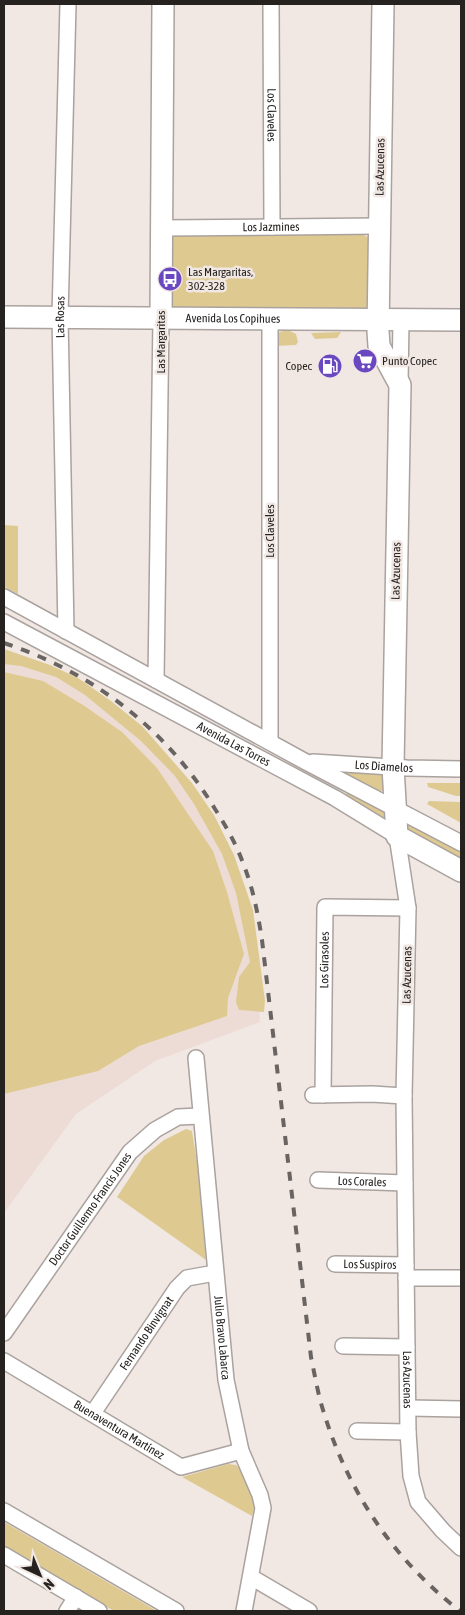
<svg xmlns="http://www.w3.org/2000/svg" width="465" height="1615" viewBox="0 0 465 1615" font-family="'Asap Condensed',sans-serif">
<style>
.built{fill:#eddcd5}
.green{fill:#deca90}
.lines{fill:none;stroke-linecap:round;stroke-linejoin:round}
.street-casing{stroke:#aaa29e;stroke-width:18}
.secondary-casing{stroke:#aaa29e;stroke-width:24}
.street{stroke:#fff;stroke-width:15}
.secondary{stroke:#fff;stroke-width:21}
.rail{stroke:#696461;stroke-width:4;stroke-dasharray:9 9;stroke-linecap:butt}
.labels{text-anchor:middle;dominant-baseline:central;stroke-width:5;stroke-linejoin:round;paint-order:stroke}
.street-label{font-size:12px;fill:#252220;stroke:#f1e8e4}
.poi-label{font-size:12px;fill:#252220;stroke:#f1e8e4;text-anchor:start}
</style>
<rect width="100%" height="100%" fill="#f1e8e4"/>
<path class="built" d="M4 654 70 678 176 770 232 864 257 981 260 1022 155 1061 76 1114 4 1213Z"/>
<g class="green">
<path d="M354 233C362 234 367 234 370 242V306L367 309 170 308V237L172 235Z"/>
<path d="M283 331H290L296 334 298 342 296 345 275 346C275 338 274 333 283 331Z"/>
<path d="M341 332 337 338 315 339 311 333Z"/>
<path d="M4 525 18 526V594L4 587Z"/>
<path d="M4 649 50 665 78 678 111 701 142 726 192 783 214 815 234 855 253 910 265 1001 264 1012 239 1010 236 1002 239 977 250 962 236 893 222 854 194 804 175 776 141 741 85 695 56 677 21 666 4 664Z"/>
<path d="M4 672 43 681 83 705 122 732 157 768 213 851 227 892 244 954 228 998 227 1016 139 1046 98 1071 4 1094Z"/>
<path d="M365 772 380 773 383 777 384 790 376 792 338 773Z"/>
<path d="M427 783H461V796H456L428 787Z"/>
<path d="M347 792 386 811V822L344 800Z"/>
<path d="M429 801 461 802V823L427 804Z"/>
<path d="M410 825 415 826 461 851V862L413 836 406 828Z"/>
<path d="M186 1129 192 1131 197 1162 206 1260 117 1197 144 1156 164 1140Z"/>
<path d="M228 1464 236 1465 240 1469 255 1504 252 1516 182 1477Z"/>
<path d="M4 1522 157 1611H114L4 1548Z"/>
</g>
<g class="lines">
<defs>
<g id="street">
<path id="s1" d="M271 4 272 227"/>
<path id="s2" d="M163 228 379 226"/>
<path d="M400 383 401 320"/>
<path d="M4 597 306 762 461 843"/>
<path id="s3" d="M4 622 335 798 397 836 408 908 404 1096 405 1183 408 1432 411 1476 418 1502 443 1531 461 1548"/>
<path id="s4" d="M66 631 60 317 68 4"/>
<path d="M156 680 161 319"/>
<path d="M270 742V319"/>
<path id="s5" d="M313 762 407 768 461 769"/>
<path id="s6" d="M196 1058 226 1380 241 1451 260 1495 263 1508 244 1611"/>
<path d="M313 1095 372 1094 404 1096"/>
<path id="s7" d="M323 1095 325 907 408 908"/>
<path id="s8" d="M318 1180 405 1183"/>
<path id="s9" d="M335 1264 406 1265"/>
<path d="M406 1278H461"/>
<path id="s10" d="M4 1333 130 1152 155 1130 178 1117 200 1116"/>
<path d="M343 1346 407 1347"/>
<path id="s11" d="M4 1361 181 1467 241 1451"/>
<path d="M409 1408 461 1409"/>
<path id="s12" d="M93 1413 177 1288 187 1278 215 1273"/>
<path d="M357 1431 408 1432"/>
<path d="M4 1511 176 1611"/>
<path d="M4 1555 99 1611"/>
<path d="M251 1577 309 1611"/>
<path d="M67 1611 76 1597"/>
</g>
<g id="secondary">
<path d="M383 4 378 331 379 346 400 385 393 767 397 836 461 871"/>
<path id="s13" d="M4 317 461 320"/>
<path d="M161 319 163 4"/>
</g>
</defs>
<use href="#street" class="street-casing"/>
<use href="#secondary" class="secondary-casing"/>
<use href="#street" class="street"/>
<use href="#secondary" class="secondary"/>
<path class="rail" d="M4 643C92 672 167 729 215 809 226 826 236 844 243 863 253 888 258 914 262 940L311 1357C315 1376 318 1395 324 1413 348 1492 395 1561 460 1611"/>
</g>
<defs>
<symbol id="bus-disc" viewBox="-11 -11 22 22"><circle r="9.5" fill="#6948c0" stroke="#f1e8e4"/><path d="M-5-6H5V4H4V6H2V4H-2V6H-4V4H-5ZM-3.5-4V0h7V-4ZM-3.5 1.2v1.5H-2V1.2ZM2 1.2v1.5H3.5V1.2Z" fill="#fff"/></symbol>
<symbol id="supermarket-disc" viewBox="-11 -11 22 22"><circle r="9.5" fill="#6948c0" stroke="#f1e8e4"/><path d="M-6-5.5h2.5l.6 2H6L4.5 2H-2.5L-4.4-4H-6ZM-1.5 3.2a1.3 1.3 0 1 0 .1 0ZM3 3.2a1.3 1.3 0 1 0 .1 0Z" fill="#fff"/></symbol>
<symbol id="fuel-disc" viewBox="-11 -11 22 22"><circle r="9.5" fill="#6948c0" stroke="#f1e8e4"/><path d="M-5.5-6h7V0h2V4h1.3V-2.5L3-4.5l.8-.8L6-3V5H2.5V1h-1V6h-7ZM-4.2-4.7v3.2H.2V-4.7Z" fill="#fff"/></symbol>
</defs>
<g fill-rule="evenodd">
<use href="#bus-disc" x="156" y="265" width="28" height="28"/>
<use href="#supermarket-disc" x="351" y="347" width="28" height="28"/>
<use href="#fuel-disc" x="316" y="352" width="28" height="28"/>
</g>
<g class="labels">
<g class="street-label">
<text stroke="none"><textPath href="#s1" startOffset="111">Los Claveles</textPath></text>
<text transform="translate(380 167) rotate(-89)">Las Azucenas</text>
<text stroke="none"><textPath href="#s2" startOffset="108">Los Jazmines</textPath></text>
<text stroke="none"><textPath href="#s4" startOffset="314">Las Rosas</textPath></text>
<text stroke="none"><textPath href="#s13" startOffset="229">Avenida Los Copihues</textPath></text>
<text transform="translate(161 342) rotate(-90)">Las Margaritas</text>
<text transform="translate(270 531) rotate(-90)">Los Claveles</text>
<text transform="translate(396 571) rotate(-89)">Las Azucenas</text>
<text stroke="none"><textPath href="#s3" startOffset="260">Avenida Las Torres</textPath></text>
<text stroke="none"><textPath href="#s5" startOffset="71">Los Diamelos</textPath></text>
<text stroke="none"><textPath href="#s7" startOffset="135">Los Girasoles</textPath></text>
<text transform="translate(407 975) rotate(-89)">Las Azucenas</text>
<text stroke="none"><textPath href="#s8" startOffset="44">Los Corales</textPath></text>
<text stroke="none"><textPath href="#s10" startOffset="151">Doctor Guillermo Francis Jones</textPath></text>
<text stroke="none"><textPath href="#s9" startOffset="35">Los Suspiros</textPath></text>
<text stroke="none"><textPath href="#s12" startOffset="96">Fernando Binvignat</textPath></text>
<text stroke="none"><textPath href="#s6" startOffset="281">Julio Bravo Labarca</textPath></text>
<text stroke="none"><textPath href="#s3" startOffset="992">Las Azucenas</textPath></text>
<text stroke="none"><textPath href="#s11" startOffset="134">Buenaventura Martínez</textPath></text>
</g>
<g class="poi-label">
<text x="188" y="272">Las Margaritas,<tspan x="188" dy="14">302-328</tspan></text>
<text x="382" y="361">Punto Copec</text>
<text x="312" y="366" text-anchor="end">Copec</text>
</g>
</g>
<rect width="465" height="1615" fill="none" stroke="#252220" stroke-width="10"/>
<g transform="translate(40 1575) rotate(136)" stroke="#f1e8e4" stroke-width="4" paint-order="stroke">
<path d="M0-4L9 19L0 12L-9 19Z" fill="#252220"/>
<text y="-8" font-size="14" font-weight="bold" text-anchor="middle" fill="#252220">N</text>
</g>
</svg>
